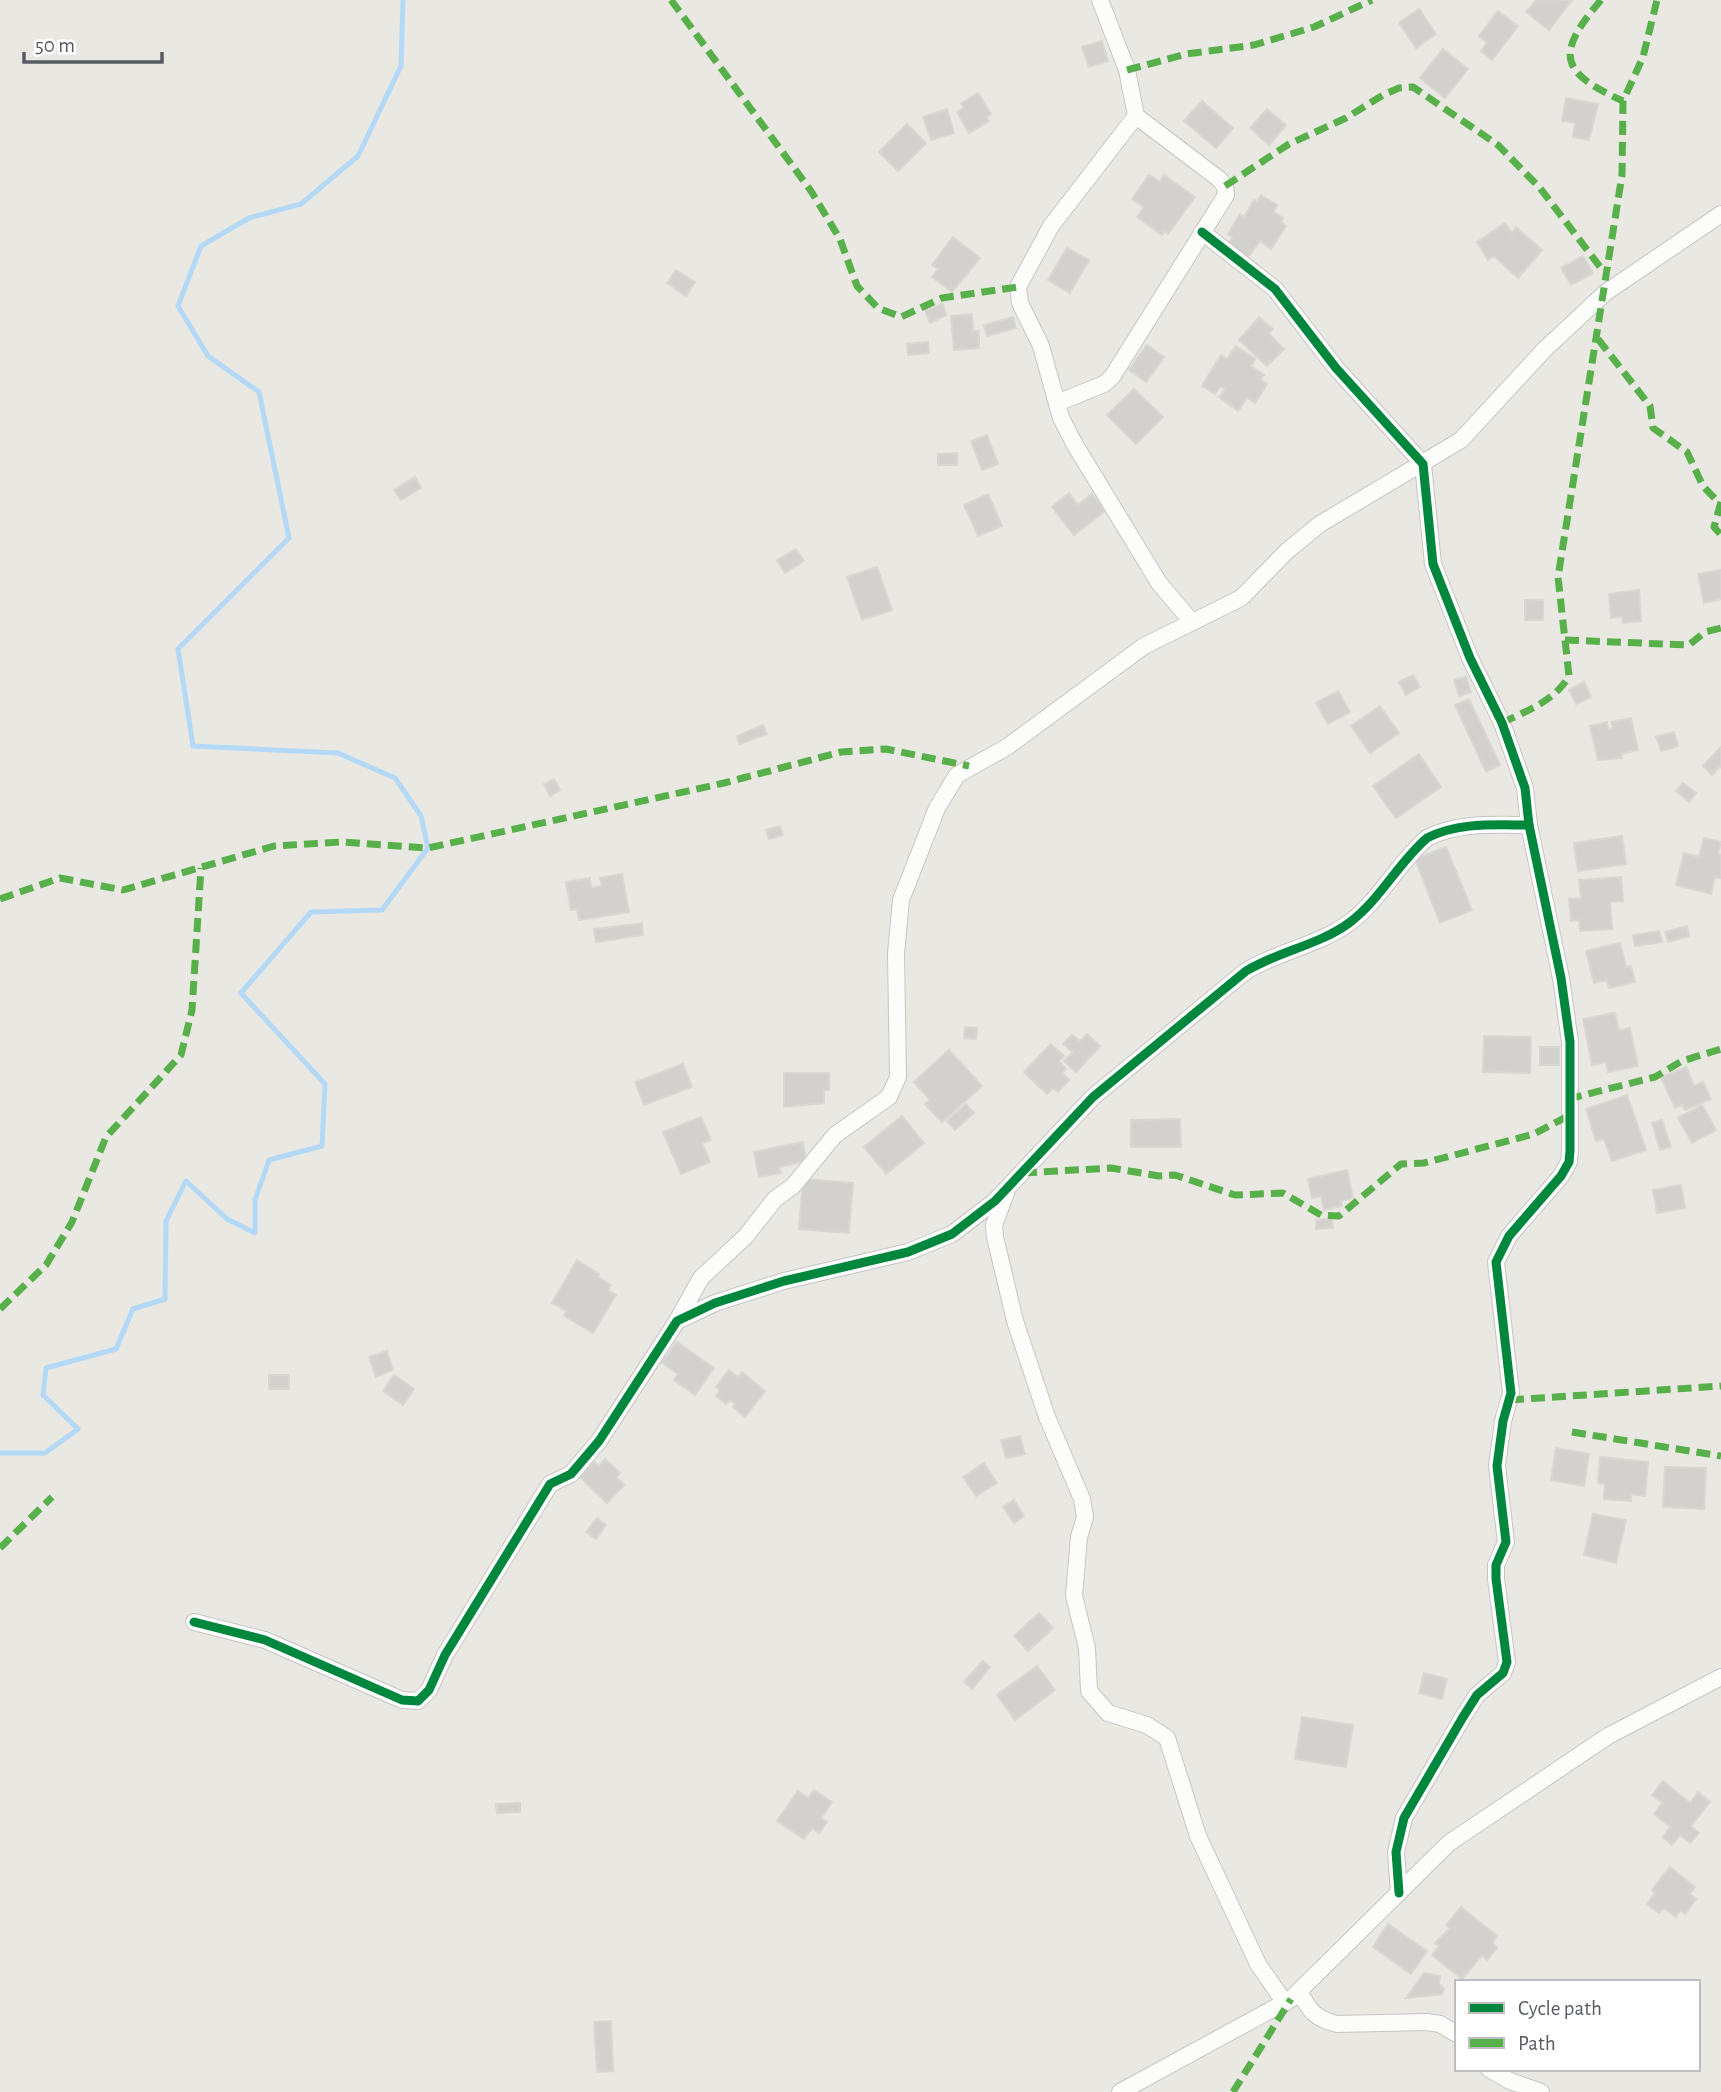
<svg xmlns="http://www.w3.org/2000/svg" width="1721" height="2092" viewBox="0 0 1721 2092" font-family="'Alegreya Sans',sans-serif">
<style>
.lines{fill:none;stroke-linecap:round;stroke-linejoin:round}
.stream{stroke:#b3d9f6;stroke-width:5}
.building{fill:#d3d1ce;stroke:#d9d7d2;stroke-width:2}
.minor-casing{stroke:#c6c6c5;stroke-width:18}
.minor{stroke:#fcfcfb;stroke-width:16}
.quiet{stroke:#58b04a;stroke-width:7;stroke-dasharray:14 7;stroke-linecap:butt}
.cycleway-casing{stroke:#fff;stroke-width:13}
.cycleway{stroke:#00873e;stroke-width:9}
</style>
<rect width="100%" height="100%" fill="#eae8e2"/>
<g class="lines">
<path class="stream" d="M0 1453H45L78 1429 43 1395 46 1368 116 1349 133 1309 165 1299 166 1221 186 1181 227 1219 255 1233V1200L269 1160 322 1146 325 1084 241 993 311 912 382 910 428 848 421 816 395 778 338 753 193 746 178 649 289 538 259 392 208 356 178 306 201 246 249 218 301 204 358 156 401 66 403 0"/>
</g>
<g class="building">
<path d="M1536 0H1572L1549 30 1526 12Z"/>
<path d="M1419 9 1436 34 1416 48 1399 23Z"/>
<path d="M1498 11 1518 26 1492 60 1481 51 1487 43 1479 36Z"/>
<path d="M1102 41 1108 61 1089 67 1082 47Z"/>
<path d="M1443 49 1468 69 1445 98 1420 78Z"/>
<path d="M978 93 991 114 986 117 989 121 969 133 957 112 964 108 961 103Z"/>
<path d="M1566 98 1598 104 1589 140 1573 137 1575 123 1562 121Z"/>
<path d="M1202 101 1233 128 1216 148 1184 121Z"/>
<path d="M947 109 954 133 931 140 923 117Z"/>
<path d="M1267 109 1286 125 1269 145 1250 128Z"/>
<path d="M907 124 926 143 898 171 879 152Z"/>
<path d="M1149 175 1160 182 1164 175 1195 197 1168 234 1165 231 1162 235 1137 217 1144 207 1132 199Z"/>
<path d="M1261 195 1277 205 1274 212 1283 218 1281 222 1286 226 1271 249 1260 241 1248 257 1228 244 1233 237 1228 234 1240 214 1244 217 1254 200 1257 202Z"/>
<path d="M1505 223 1512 233 1516 227 1542 250 1518 278 1494 256 1488 260 1477 242Z"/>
<path d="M953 237 980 258 952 292 932 277 938 269 932 265Z"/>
<path d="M1067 248 1089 260 1070 293 1048 280Z"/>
<path d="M1583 256 1593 273 1571 285 1561 268Z"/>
<path d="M676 270 695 282 686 296 667 283Z"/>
<path d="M943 304 946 315 930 323 925 310Z"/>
<path d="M972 314 973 331H979V348L954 350 951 316Z"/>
<path d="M1013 317 1016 328 987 336 984 325Z"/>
<path d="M1259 317 1273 329 1269 334 1284 349 1267 366 1239 340Z"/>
<path d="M928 342 929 353 908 355 907 344Z"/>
<path d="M1147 345 1164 357 1146 382 1129 370Z"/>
<path d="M1236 346 1255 359 1251 366 1264 375 1261 380 1267 384 1255 403 1247 398 1238 411 1219 397 1225 389 1220 386 1215 394 1202 386 1221 355 1227 359Z"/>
<path d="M1134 389 1163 417 1136 444 1107 415Z"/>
<path d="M987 435 998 464 982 470 971 441Z"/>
<path d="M957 453V465H938V454Z"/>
<path d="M415 477 421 488 401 500 394 490Z"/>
<path d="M1069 493 1078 505 1092 494 1105 511 1074 535 1052 507Z"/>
<path d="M988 494 1002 526 978 536 964 505Z"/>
<path d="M796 549 804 561 785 573 777 560Z"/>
<path d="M877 567 892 610 862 620 847 577Z"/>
<path d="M1721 570V599L1704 603 1698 574Z"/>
<path d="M1639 590 1641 621 1623 623 1622 616 1611 618 1609 594Z"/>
<rect x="1525" y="600" width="18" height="20"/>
<path d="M1413 675 1420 687 1406 695 1399 682Z"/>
<path d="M1466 676 1471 692 1459 696 1454 680Z"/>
<path d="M1584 682 1591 697 1576 704 1569 690Z"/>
<path d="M1338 691 1350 712 1328 724 1316 703Z"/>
<path d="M1469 699 1500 765 1486 772 1455 705Z"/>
<path d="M1380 706 1399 733 1370 753 1351 726Z"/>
<path d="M1631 718 1638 750 1621 754 1622 758 1598 760 1590 726 1607 722 1608 729 1613 728 1611 722Z"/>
<path d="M763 725 767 734 740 744 737 736Z"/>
<path d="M1674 732 1678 746 1661 751 1656 737Z"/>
<path d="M1721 747V766L1712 775 1703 766Z"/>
<path d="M1419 754 1441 787 1396 818 1373 786Z"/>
<path d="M554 779 560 790 550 796 544 784Z"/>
<path d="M1683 783 1696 793 1689 802 1676 791Z"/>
<path d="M780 826 783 835 769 839 766 830Z"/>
<path d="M1622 836 1626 864 1578 871 1574 843Z"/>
<path d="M1704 838 1721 842 1718 854 1721 855V875L1720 878 1715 877 1711 894 1676 885 1684 853 1699 857Z"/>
<path d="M1446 847 1472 910 1440 923 1415 859Z"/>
<path d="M622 874 629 912 579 920 577 909 571 910 566 882 590 878 591 888 602 886 600 878Z"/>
<path d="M1621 877 1623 901 1610 902 1612 929 1580 931 1579 920 1571 921 1569 899 1581 898 1579 880Z"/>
<path d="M642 923 643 935 596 942 594 929Z"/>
<path d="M1687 926 1689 936 1668 942 1665 932Z"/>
<path d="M1659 931 1662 942 1635 946 1633 935Z"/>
<path d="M1620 943 1626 967 1631 966 1635 982 1609 988 1607 980 1594 983 1586 951Z"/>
<path d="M1615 1013 1619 1030 1630 1028 1638 1066 1608 1072 1606 1062 1592 1065 1583 1019Z"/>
<path d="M965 1027 977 1028 976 1039 964 1038Z"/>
<path d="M1087 1034 1100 1046 1076 1072 1064 1061 1073 1052 1063 1044 1072 1035 1080 1041Z"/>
<path d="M1484 1036 1531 1037 1530 1073 1483 1072Z"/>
<path d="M1051 1044 1064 1056 1059 1061 1066 1069 1062 1073 1069 1080 1058 1092 1053 1088 1047 1094 1024 1072Z"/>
<rect x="1540" y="1047" width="19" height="18"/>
<path d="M949 1050 982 1086 942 1122 925 1104 930 1100 914 1082Z"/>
<path d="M683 1064 692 1087 644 1105 635 1082Z"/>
<path d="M1686 1067 1694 1086 1703 1082 1711 1099 1685 1110 1682 1105 1675 1108 1661 1077Z"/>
<path d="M784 1073H829V1090H824V1103L784 1107Z"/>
<path d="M1627 1095 1646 1150 1612 1161 1604 1139 1596 1141 1586 1109Z"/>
<path d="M966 1104 974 1113 955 1130 947 1121Z"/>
<path d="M1702 1105 1716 1130 1692 1143 1678 1118Z"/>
<path d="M902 1116 924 1143 886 1174 864 1147Z"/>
<path d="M701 1117 711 1140 702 1143 710 1162 681 1174 663 1132Z"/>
<path d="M1180 1119 1181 1147H1131V1120Z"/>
<path d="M1662 1120 1671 1147 1660 1150 1652 1123Z"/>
<path d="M803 1142 806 1161 779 1167 781 1173 759 1177 754 1152Z"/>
<path d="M1347 1170 1353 1198 1341 1201 1342 1206 1324 1210 1321 1196 1312 1198 1308 1179Z"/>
<path d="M803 1179 853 1183 849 1233 799 1229Z"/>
<path d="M1681 1185 1685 1208 1657 1213 1653 1190Z"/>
<path d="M1332 1219 1333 1228 1316 1229V1220Z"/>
<path d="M577 1260 599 1274 598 1277 611 1285 608 1290 616 1295 593 1333 564 1316 567 1311 552 1303Z"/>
<path d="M677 1342 714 1368 695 1395 674 1380 678 1374 662 1363Z"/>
<path d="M387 1351 393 1370 376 1377 369 1357Z"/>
<path d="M729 1370 738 1377 742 1372 765 1391 745 1417 733 1407 735 1404 730 1400 726 1404 716 1396 720 1390 716 1387Z"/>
<rect x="269" y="1375" width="20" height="14"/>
<path d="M394 1375 414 1389 403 1405 383 1391Z"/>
<path d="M1020 1436 1025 1454 1006 1458 1001 1440Z"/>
<path d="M1556 1448 1589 1454 1584 1486 1551 1480Z"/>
<path d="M1600 1457 1648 1462 1645 1496 1631 1494V1501L1604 1499 1605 1484 1598 1483Z"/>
<path d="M605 1459 620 1473 616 1477 624 1485 607 1503 580 1477 594 1462 599 1466Z"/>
<path d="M984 1463 997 1483 976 1496 963 1477Z"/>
<path d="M1665 1467 1706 1468 1704 1509 1663 1507Z"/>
<path d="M1014 1500 1024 1516 1014 1523 1003 1507Z"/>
<path d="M1593 1514 1626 1520 1616 1563 1584 1555Z"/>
<path d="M597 1518 606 1525 596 1539 586 1532Z"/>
<path d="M1039 1613 1053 1628 1028 1651 1014 1636Z"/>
<path d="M983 1661 990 1667 972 1689 964 1682Z"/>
<path d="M1037 1666 1055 1690 1015 1720 997 1695Z"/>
<path d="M1424 1673 1447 1679 1442 1699 1419 1693Z"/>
<path d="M1302 1717 1353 1725 1346 1767 1295 1759Z"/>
<path d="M1663 1781 1690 1803 1698 1792 1710 1802 1691 1826 1699 1833 1690 1843 1680 1835 1672 1845 1663 1837 1670 1827 1654 1814 1662 1803 1652 1795Z"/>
<path d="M814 1790 832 1802 821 1818 827 1822 819 1833 812 1828 804 1839 777 1821 798 1791 808 1798Z"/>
<path d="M520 1803V1812L497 1813 496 1804Z"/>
<path d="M1670 1867 1695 1887 1690 1894 1696 1899 1685 1914 1681 1910 1676 1917 1664 1908 1659 1913 1647 1904 1655 1893 1652 1890Z"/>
<path d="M1461 1907 1497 1936 1492 1943 1497 1948 1487 1960 1482 1955 1462 1979 1432 1955 1439 1946 1435 1943 1450 1928 1446 1925Z"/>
<path d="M1388 1924 1427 1951 1411 1974 1373 1947Z"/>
<path d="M1424 1973 1440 1976 1439 1984 1444 1989 1442 1994 1406 1998Z"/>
<path d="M611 2021 613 2071 597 2072 594 2022Z"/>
</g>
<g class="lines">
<defs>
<g id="minor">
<path d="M1100 0 1127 70 1136 116 1051 226 1018 287 1020 303 1041 346 1061 418 1075 445 1159 583 1192 622"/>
<path d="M1202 232 1275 289 1336 368 1423 464 1433 564 1470 658 1502 723 1525 788 1529 825 1561 978 1570 1042V1151L1569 1162 1561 1176 1509 1236 1496 1262 1511 1393 1503 1421 1497 1466 1506 1542 1496 1565V1579L1507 1662 1503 1673 1477 1695 1463 1717 1404 1818 1396 1852 1399 1893"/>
<path d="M1057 403 1104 384 1112 377 1226 195 1225 186 1219 179 1136 116"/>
<path d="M1006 1193 994 1225 995 1237 1015 1321 1047 1417 1082 1499 1085 1517 1079 1537 1074 1596 1087 1648 1089 1691 1108 1713 1147 1725 1167 1738 1198 1836 1258 1964 1285 2003"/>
<path d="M677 1321 701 1278 746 1236 775 1199 793 1186 835 1135 889 1097 898 1077 896 953 901 900 937 808 957 775 1007 747 1144 646 1241 598 1287 551 1320 524 1461 440 1544 350 1605 293 1721 214"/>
<path d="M194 1622 265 1640 402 1700 418 1701 429 1690 445 1655 550 1484 571 1474 599 1441 677 1321 715 1303 784 1281 908 1252 952 1234 995 1201 1093 1097 1246 971C1279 951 1319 945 1349 923 1380 900 1398 863 1427 838 1458 822 1494 825 1529 825"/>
<path d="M1299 1991C1309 2010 1315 2019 1337 2024L1427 2022 1440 2024 1457 2034"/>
<path d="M1489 2069 1510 2081 1541 2092"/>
<path d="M1120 2092 1291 1999 1449 1843 1608 1736 1721 1677"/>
</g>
</defs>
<use href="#minor" class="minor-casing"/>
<use href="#minor" class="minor"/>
<g class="quiet">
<path d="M671 0 811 191 840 239 857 286 878 308 901 317 942 298 1018 287"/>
<path d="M1601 0C1555 54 1559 72 1623 101"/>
<path d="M1127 70 1186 54 1254 45 1314 27 1372 0"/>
<path d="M1225 186 1289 144 1346 118 1383 95 1399 88 1413 87 1498 145 1540 188 1604 272"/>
<path d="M1598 339 1650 406 1653 428 1687 452 1703 486 1720 504"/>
<path d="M1721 502 1714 527 1721 535"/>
<path d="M1565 640 1689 645 1705 632 1721 628"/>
<path d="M1502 723C1526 711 1555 701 1569 676L1558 577 1622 175 1623 101 1643 57 1657 0"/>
<path d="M0 899 60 878 123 890 274 846 341 842 428 848 724 783 841 752 886 749 969 766"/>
<path d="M1568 1099 1655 1077 1682 1061 1721 1049"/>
<path d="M1023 1173 1111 1168 1159 1176 1175 1175 1235 1195 1283 1193 1321 1215 1339 1216 1401 1164 1424 1163 1534 1134 1568 1116"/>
<path d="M0 1309 46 1265 72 1222 106 1137 181 1055 192 1010 201 868"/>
<path d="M1510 1400 1721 1386"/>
<path d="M1572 1432 1721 1456"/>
<path d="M0 1548 52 1497"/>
<path d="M1233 2092 1291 1999"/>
</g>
<defs>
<g id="cycleway">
<path d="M1202 232 1275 289 1336 368 1423 464 1433 564 1470 658 1502 723 1525 788 1529 825 1561 978 1570 1042V1151L1569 1162 1561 1176 1509 1236 1496 1262 1511 1393 1503 1421 1497 1466 1506 1542 1496 1565V1579L1507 1662 1503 1673 1477 1695 1463 1717 1404 1818 1396 1852 1399 1893"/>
<path d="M194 1622 265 1640 402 1700 418 1701 429 1690 445 1655 550 1484 571 1474 599 1441 677 1321 715 1303 784 1281 908 1252 952 1234 995 1201 1093 1097 1246 971C1279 951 1319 945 1349 923 1380 900 1398 863 1427 838 1458 822 1494 825 1529 825"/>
</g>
</defs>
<use href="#cycleway" class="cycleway-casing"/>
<use href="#cycleway" class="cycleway"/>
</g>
<rect x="1455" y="1980" width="245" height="91" fill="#ffffff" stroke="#bcbec0" stroke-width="2"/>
<rect x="1469" y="2003" width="35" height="10" fill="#00873e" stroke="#bcbec0" stroke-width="2"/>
<text x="1518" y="2015" font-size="21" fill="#585c62">Cycle path</text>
<rect x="1469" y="2038" width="35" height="10" fill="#58b04a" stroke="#bcbec0" stroke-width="2"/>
<text x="1518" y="2050" font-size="21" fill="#585c62">Path</text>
<path d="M24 52v10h138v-10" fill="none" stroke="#585c62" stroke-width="3.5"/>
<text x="35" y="52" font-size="21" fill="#585c62" stroke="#ffffff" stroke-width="5" paint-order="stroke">50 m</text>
</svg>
